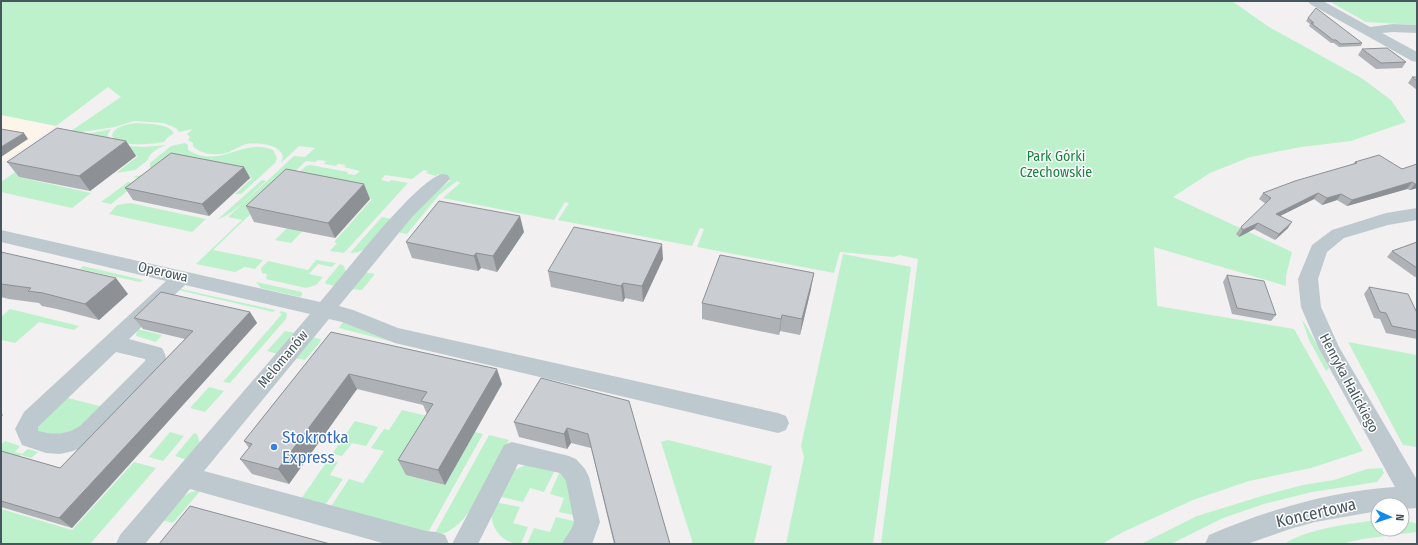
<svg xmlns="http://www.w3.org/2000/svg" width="1418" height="545" viewBox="0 0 1418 545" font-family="'Fira Sans Condensed',sans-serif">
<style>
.commercial{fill:#fdf5ea}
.green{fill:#bdf1cb}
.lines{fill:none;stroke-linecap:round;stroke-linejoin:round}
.minor{fill:#bdc9cf;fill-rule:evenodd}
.wall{fill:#aeb1b5}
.shaded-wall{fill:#8d9094}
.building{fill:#caced3;stroke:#8d9094}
.shop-dot{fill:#3f7fe0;stroke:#fff;stroke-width:1.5}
.labels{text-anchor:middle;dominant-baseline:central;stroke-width:3;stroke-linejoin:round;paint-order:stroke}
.park-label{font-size:14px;fill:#14833e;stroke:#fff}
.street-label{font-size:14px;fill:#47565e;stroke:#fff}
.near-shop-label{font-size:17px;fill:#366cbe;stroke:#fff;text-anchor:start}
.near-street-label{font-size:17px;fill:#47565e;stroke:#fff}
</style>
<rect width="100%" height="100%" fill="#f2f0f0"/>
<path class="commercial" d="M1 115 56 126 1 163Z"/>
<g class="green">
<path d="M1 1H1232L1269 27 1363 79 1391 100 1406 122 1351 141 1301 147 1250 157 1210 173 1173 197 1292 252 1286 276V286L1154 247 1157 306 1294 329 1363 451 1311 468 1249 481 1193 500 1123 532 1102 544H881L918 259 899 255 894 257 840 252 834 273 697 247 704 229 700 228 692 246 558 220 569 203 565 202 554 220 443 198 460 183 457 181 439 195 407 234 397 232 421 204 451 180 438 174 436 176 426 173 428 171 424 170 412 179 385 175 381 180 389 182 391 180 408 183 344 253 330 251 337 243 334 242 372 199 288 183 306 166 310 165 348 172 347 174 355 175 360 171 344 167 346 165 338 164 336 166 324 164 326 161 318 160 315 162 306 161 213 250 263 260 255 269 245 267 235 272 196 264 242 220 228 217 294 156 305 157 315 148 299 146 281 163 283 156C278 143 258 143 246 144 240 146 235 149 229 152 218 156 201 155 193 146V143L188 140 190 137 187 134 193 129 179 132 176 128 164 123 134 121 115 127 82 132 56 141 121 97 108 87 56 126 1 115Z"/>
<path d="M1329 1H1417V25L1366 22Z"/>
<path d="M136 123C147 124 168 123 174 133L167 138 164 142C151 144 121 148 112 136 114 126 128 124 136 123Z"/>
<path d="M111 129 108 134V139L127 146 145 147 166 145C159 148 149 152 148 160L135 170 116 173 138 156 91 147 82 135Z"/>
<path d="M185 143 188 145V150C221 170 241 137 273 150L277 158 275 163 241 194H235L252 178 177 163 145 179 133 177 142 175 150 169V163L171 146Z"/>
<path d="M27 164H36L18 177 91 193 72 208 1 192V182Z"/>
<path d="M262 180 266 181C251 194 236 213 217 220Z"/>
<path d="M128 182 135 183V185L111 204 101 202Z"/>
<path d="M130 203 206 219 192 232 109 214 117 205Z"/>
<path d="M301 214 316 217 291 243 275 240Z"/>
<path d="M382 217 392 219C381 232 369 254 350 253Z"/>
<path d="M843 254 911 267 873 544H786L804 457 801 446Z"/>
<path d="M316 260 336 263 332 267 318 264 309 274 323 277 316 285 306 288 266 279 267 274 262 273 261 268 268 261 308 270Z"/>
<path d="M340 264 344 266 346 273 335 286 326 284 325 282Z"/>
<path d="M83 266 143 280 140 282 80 269Z"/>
<path d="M365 272 375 274 362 290 350 289Z"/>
<path d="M256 282 302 292V295L300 297 261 288Z"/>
<path d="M181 289 275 310 273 312 178 290Z"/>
<path d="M10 309 79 326 74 330 39 322 15 343 1 340V317Z"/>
<path d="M281 311 287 313 286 319 230 383 223 382 282 314 279 313Z"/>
<path d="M1302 320C1305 322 1325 360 1329 368L1326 371 1309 340Z"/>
<path d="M343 322 393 342 339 328Z"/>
<path d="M137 329 162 335 156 342 136 336Z"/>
<path d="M285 331 295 333 278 354 267 351Z"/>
<path d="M312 337 320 339 321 341 305 360 294 358Z"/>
<path d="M1348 342 1417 355V447L1403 445Z"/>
<path d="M209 387 224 391 205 412 190 408Z"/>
<path d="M60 396 107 408 69 438 38 432 36 422Z"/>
<path d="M402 410 440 419 406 475 445 485 475 432 483 434 427 534 330 508 349 479 363 483 384 451 371 448 384 429 389 430Z"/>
<path d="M355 421 378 427 366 446 352 443 342 456 332 454Z"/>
<path d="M170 432 184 436 163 461 149 457Z"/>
<path d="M194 433 197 434 200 443 187 460 175 456Z"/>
<path d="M489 435 509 440C496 465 467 537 434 535Z"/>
<path d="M668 440 772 466 754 544H693L661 442Z"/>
<path d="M5 441 20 446 15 452 22 454 28 449 38 452 31 458 21 455 16 460 1 456V445Z"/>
<path d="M328 460 338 462 330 475 343 479 325 505 301 499Z"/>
<path d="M134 462 156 468 90 544H1V509L72 530Z"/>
<path d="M526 465 555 470 544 492 530 488 523 502 497 496 514 470Z"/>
<path d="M1382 468 1384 473 1377 482 1312 492 1264 504 1223 518 1171 544H1141L1197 516 1262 496 1303 485 1334 480 1367 469Z"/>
<path d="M560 471 568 478 578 516 559 512 564 498 550 494Z"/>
<path d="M201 490 173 523 162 520C173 506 182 492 201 490Z"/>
<path d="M494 502 520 507 513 523 528 527 521 544C499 544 486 522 494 502Z"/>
<path d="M556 517 578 522 562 544H527L534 528 550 532Z"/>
<path d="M1402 519 1417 524V532L1362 539 1341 544H1284C1309 528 1349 524 1378 520V529H1402Z"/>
</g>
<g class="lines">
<g class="minor">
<path d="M1308 1H1323L1370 27 1393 24 1417 25V33L1393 32 1382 33 1417 52V62L1412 61 1310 4Z"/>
<path d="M442 174 448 175 450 179 412 217 339 306 353 310 398 328 778 413 786 416 789 423 786 430 778 433 395 343 342 322 329 319 204 471 426 531 436 532 445 535 449 544H386L190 489 145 544H116L120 535 310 314 185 285 129 339 162 348C169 360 166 364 160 375L96 440 88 445 73 451 60 454 46 453 22 445 15 429 24 412 166 281 1 242V230L320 302C342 277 416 180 442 174ZM116 352 145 359V361L80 426C66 435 55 435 38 431V427L42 423Z"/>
<path d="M1417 208V220L1388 225 1344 238 1327 252 1318 279 1321 307 1339 347 1417 480V508L1402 509V505H1378V511L1315 522 1290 529 1247 544H1205L1209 535C1268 510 1330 491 1395 487L1319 349 1301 307 1298 279 1312 245 1332 230 1386 213Z"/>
<path d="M512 442 569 456 576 459 585 469 589 477 600 522 592 544H562C566 536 572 530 574 522L566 481 560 473 518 464 478 544H452L504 445Z"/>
</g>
</g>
<g class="wall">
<path d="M1308 18 1362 43 1361 46 1339 47 1334 43H1331L1309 26 1310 24 1306 21Z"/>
<path d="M1362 49 1406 62 1402 68 1376 69 1358 55Z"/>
<path d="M1412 77H1417V90L1408 83Z"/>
<path d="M126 141 136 156 90 191 19 177 7 162Z"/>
<path d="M1355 162 1402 169 1417 164V188L1410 190 1407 189 1347 206 1337 200 1322 205 1314 199 1280 216 1288 228 1275 240 1254 229 1239 237 1236 234 1241 227 1266 204 1259 199 1263 193 1353 164Z"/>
<path d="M244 167 250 178 209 216 133 200 125 188Z"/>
<path d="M370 199 335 238 254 222 246 206Z"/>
<path d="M524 232 497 272 481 268 478 271 412 258 406 242Z"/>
<path d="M1417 242V276L1415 277 1387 257 1392 251Z"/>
<path d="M1 252 128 294 99 320 57 309 42 306 39 303 9 299 1 297Z"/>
<path d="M663 259 643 302 625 298 623 302 551 287 548 271Z"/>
<path d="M1227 275 1276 315 1271 321 1232 314 1223 282Z"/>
<path d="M1369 287 1417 313V339L1386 333 1380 319 1374 318 1364 294Z"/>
<path d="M811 289 800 335 780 331 779 335 702 319V303Z"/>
<path d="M250 312 257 323 72 528 1 507V451L60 468 185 339 143 329 134 318Z"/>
<path d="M331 332 502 384 445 485 406 475 398 460 427 414 423 405 357 389 289 484 252 474 240 459 249 448 244 441Z"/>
<path d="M629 401 670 544H614L591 448 571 443 567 449 519 437 514 422Z"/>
</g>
<g class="shaded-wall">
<path d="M24 133 28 139 1 157V147Z"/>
<path d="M126 141 136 156 90 191 79 176Z"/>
<path d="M244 167 250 178 209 216 202 204Z"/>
<path d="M1412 182 1407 189 1347 206 1352 200Z"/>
<path d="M364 184 370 199 335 238 328 223Z"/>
<path d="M1415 184H1417V188L1410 190Z"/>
<path d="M1318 193 1314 199 1272 220 1276 214Z"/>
<path d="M1341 194 1337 200 1322 205 1327 198Z"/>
<path d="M520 216 524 232 497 272 493 256Z"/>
<path d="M1292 222 1288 228 1275 240 1279 234Z"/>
<path d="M1258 223 1254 229 1239 237 1243 230Z"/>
<path d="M662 244 663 259 643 302 642 286Z"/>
<path d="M476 253 481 268 478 271 474 256Z"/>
<path d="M814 273 811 289 800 335 802 319Z"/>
<path d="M116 278 128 294 99 320 85 304Z"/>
<path d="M623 283 625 298 623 302 621 286Z"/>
<path d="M250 312 257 323 72 528 59 518Z"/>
<path d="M782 315 780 331 779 335 781 319Z"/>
<path d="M497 369 502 384 445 485 438 470Z"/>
<path d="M349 374 357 389 289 484 278 469Z"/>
<path d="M1 413 3 415 1 417Z"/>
<path d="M567 428 571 443 567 449 564 434Z"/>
</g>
<g class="building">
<path d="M1316 8 1362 43 1341 44 1336 40H1333L1311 23H1314L1308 18Z"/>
<path d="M1387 48 1406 62 1381 63 1362 49Z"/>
<path d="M1412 77H1417V81Z"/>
<path d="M57 128 126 141 79 176 7 162Z"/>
<path d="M1 129 24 133 1 147Z"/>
<path d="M171 153 244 167 202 204 125 188Z"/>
<path d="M1379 155 1402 169 1417 164V184H1415L1412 182 1352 200 1341 194 1327 198 1318 193 1276 214 1292 222 1279 234 1258 223 1243 230 1241 227 1271 198 1263 193 1295 181 1357 163 1355 162Z"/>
<path d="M286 169 364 184 328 223 246 206Z"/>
<path d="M439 201 520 216 493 256 476 253 474 256 406 242Z"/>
<path d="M574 227 662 244 642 286 623 283 621 286 548 271Z"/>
<path d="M1417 242V268L1392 251Z"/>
<path d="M1 252 116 278 85 304 43 293 28 291 31 288 1 284Z"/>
<path d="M720 255 814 273 802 319 782 315 781 319 702 303Z"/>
<path d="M1227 275 1264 281 1276 315 1237 308Z"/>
<path d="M1369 287 1408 294 1417 313V331L1392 326 1386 313 1380 312Z"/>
<path d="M161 292 250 312 59 518 1 501V451L60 468 193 331 134 318Z"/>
<path d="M331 332 497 369 438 470 398 460 433 404 421 401 427 392 349 374 278 469 240 459 252 444 244 441Z"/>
<path d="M541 378 629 401 670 544H615L588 434 567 428 564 434 514 422Z"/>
<path d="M190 506 330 544H159Z"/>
</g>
<circle class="shop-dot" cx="274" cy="447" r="4"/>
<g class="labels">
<g class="park-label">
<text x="1056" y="156">Park Górki<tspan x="1056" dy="16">Czechowskie</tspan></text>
</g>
<g class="street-label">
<text transform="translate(163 272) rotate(13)">Operowa</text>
<text transform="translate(283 359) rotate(-50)">Melomanów</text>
<text transform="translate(1349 383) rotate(62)">Henryka Halickiego</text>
</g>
<g class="near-shop-label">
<text x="282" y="437">Stokrotka<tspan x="282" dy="20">Express</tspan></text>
</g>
<g class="near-street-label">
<text transform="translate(1316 513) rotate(-13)">Koncertowa</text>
</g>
</g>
<rect width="1418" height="545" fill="none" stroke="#47565e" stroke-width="4"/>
<g transform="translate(1390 517) rotate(93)"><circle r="19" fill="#ffffff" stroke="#b5bbbf"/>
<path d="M0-3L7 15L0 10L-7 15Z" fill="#138ae9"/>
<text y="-6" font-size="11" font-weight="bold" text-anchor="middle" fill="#47565e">N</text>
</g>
</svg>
